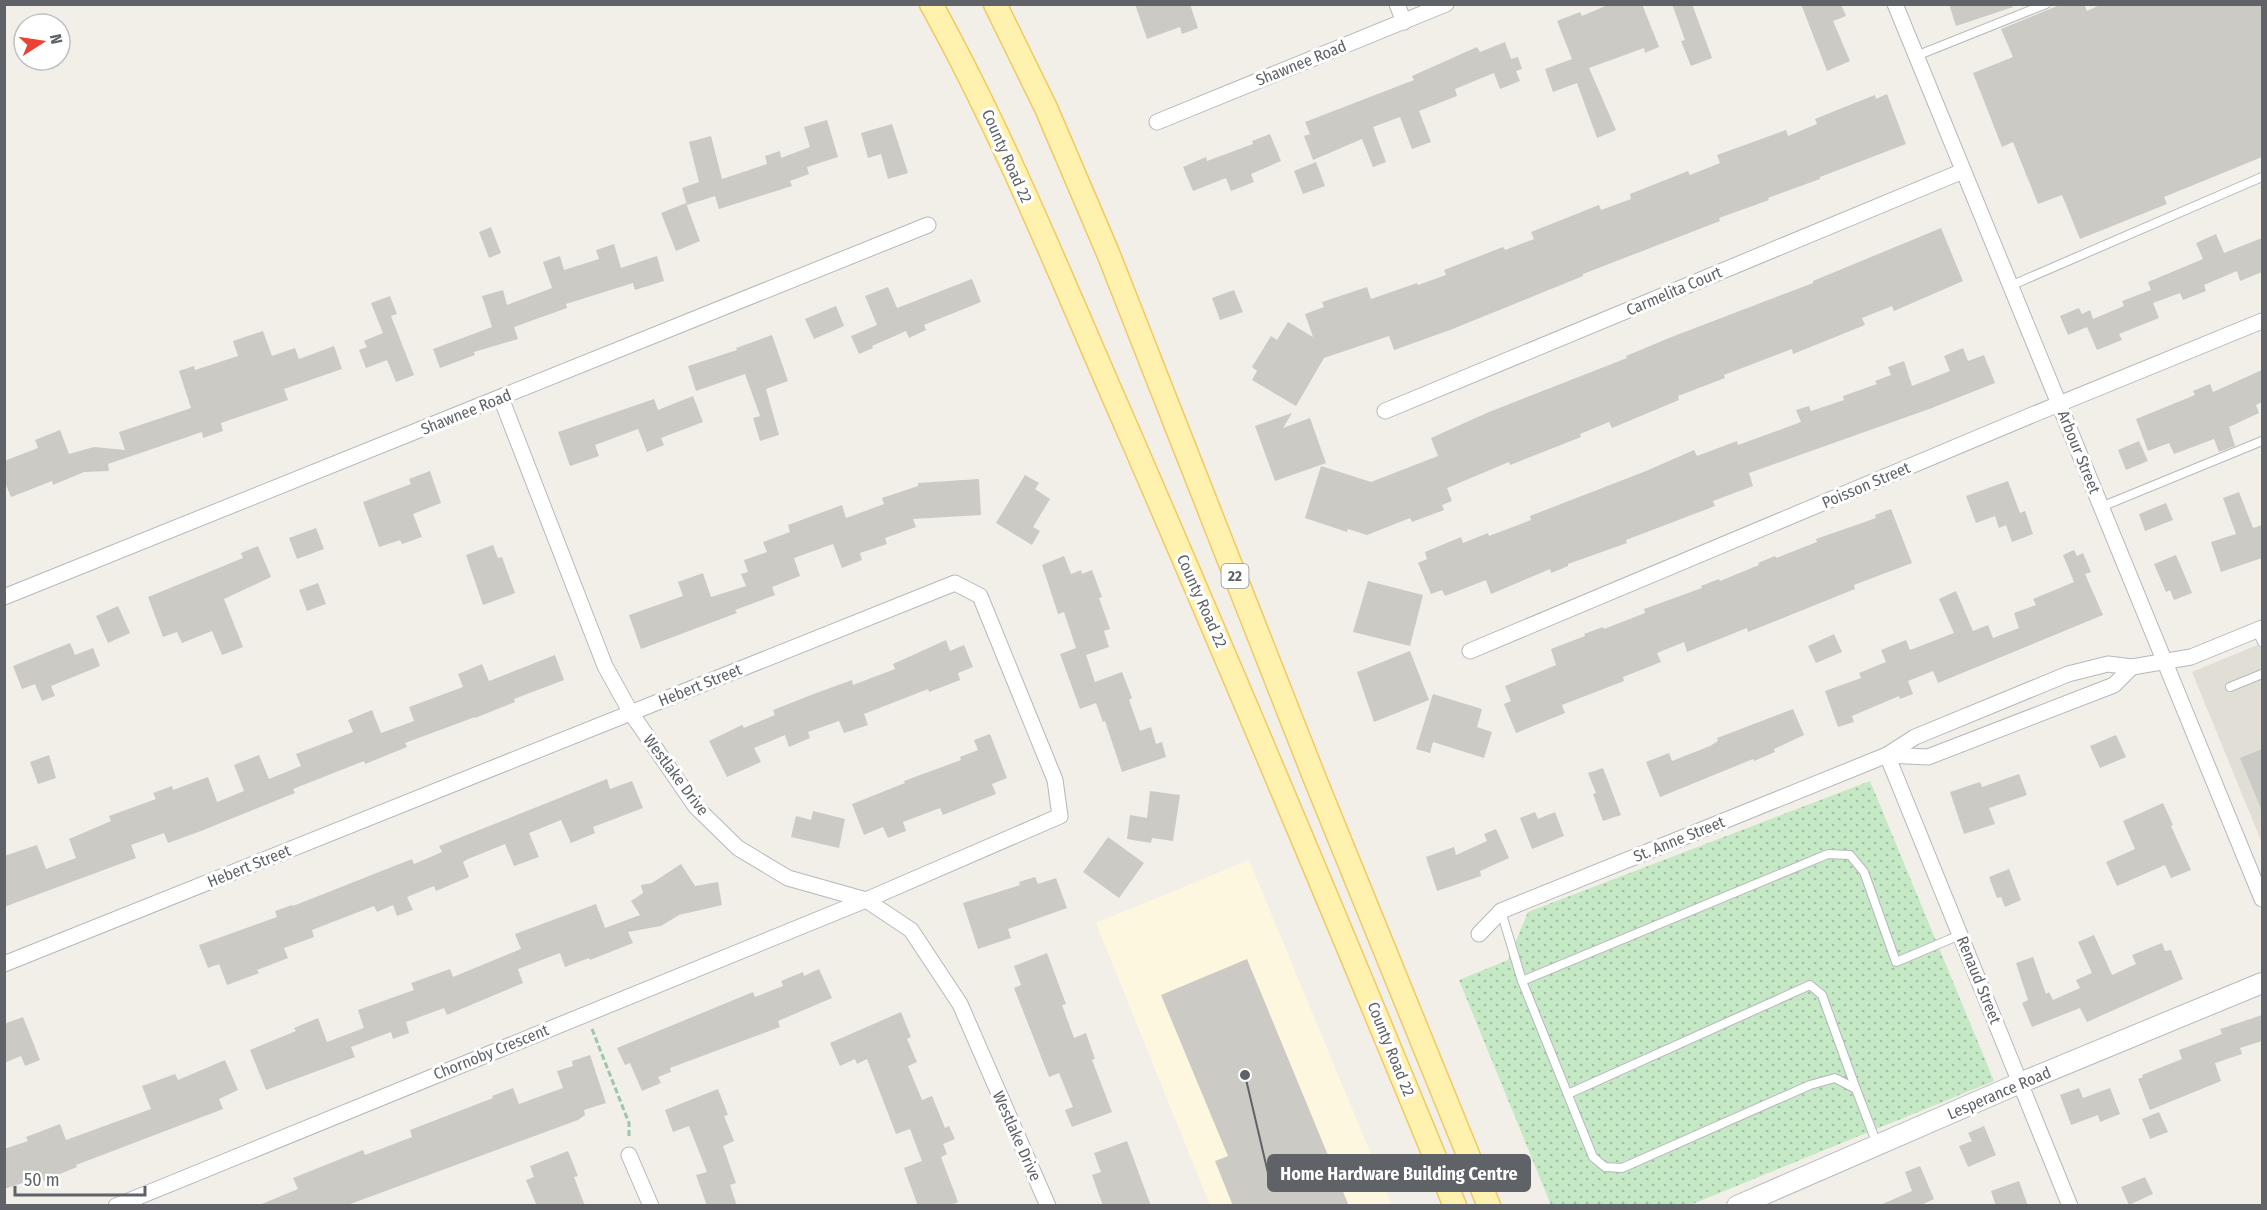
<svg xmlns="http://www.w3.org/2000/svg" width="2267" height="1210" viewBox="0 0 2267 1210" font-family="'Fira Sans Condensed',sans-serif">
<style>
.commercial{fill:#fef7e0}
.education{fill:#e1ded6}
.grass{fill:url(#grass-dots)}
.building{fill:#cccac5}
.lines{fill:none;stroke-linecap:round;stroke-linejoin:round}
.lane-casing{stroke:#b5b8bc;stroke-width:10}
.street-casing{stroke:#b5b8bc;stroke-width:17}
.secondary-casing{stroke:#b6babf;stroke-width:22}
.primary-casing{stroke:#f2c960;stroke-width:25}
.path{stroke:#9cc7a9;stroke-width:3;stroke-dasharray:6 3;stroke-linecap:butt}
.lane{stroke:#fff;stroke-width:8}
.street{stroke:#fff;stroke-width:15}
.secondary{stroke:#fff;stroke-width:20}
.primary{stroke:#fff2af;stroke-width:22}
.labels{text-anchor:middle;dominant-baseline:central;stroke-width:6;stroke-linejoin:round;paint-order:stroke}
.shield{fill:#fff;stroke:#8f9295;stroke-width:1.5}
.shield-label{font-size:15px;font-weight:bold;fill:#5f6368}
.street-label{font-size:16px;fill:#5f6368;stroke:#fff}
.leader{fill:none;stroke:#5f6368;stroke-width:2}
.callout-dot{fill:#5f6368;stroke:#fff;stroke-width:2}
.callout{fill:#5f6368;stroke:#5f6368;stroke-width:2}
.callout-label{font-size:18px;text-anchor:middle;font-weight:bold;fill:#fff}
</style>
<defs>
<pattern id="grass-dots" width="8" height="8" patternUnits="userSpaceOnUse" patternTransform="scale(1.5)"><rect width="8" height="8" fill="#c5e8c5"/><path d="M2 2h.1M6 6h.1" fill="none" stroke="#a3c0a4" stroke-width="1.8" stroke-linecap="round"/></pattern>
</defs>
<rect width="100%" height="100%" fill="#f1efe8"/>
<path class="commercial" d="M1249 860 1392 1205H1210L1096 923Z"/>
<path class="education" d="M2262 643V843L2192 672Z"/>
<path class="grass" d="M1870 781 1994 1081 1690 1205H1551L1459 980 1508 960 1528 912Z"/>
<g class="building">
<path d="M1135 4H1190L1198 28 1182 34 1180 27 1147 39Z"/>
<path d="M1610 4H1642L1659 47 1645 53 1644 48 1589 68 1616 130 1597 138 1577 83 1553 92 1545 69 1572 59 1557 21 1580 12 1582 16Z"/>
<path d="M1672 4H1692L1712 58 1691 66 1681 41 1685 40Z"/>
<path d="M1801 4H1841L1846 16 1833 21 1850 61 1827 71Z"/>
<path d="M1949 4H2012L2013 7 1956 26Z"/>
<path d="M2062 4H2084L2087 11 2102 4H2262V157L2164 197 2167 204 2080 239 2062 195 2038 204 2013 142 2002 147 1973 73 2013 57 2001 29Z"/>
<path d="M1505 42 1511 59 1518 57 1522 69 1516 71 1520 81 1500 89 1494 73 1455 89 1457 96 1419 111 1431 142 1412 149 1400 117 1373 127 1386 162 1373 167 1362 139 1313 160 1304 136 1310 134 1305 122 1414 80 1412 76 1477 47 1480 52Z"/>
<path d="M1887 94 1906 144 1820 177V179L1768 198 1769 200 1719 218 1720 221 1583 274V276L1450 330 1394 350 1389 336 1324 358 1296 406 1252 380 1257 371 1252 367 1271 336 1277 340 1288 322 1313 337 1305 314 1324 307 1322 302 1367 287 1371 299 1417 283 1418 285 1446 275 1444 270 1503 247 1505 250 1534 239 1531 232 1599 205 1601 210 1631 199 1630 194 1688 171 1690 175 1720 163 1717 155 1786 130 1788 136 1817 124 1815 119 1842 108 1875 95 1876 99Z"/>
<path d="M827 120 838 157 807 167 809 174 790 181 792 186 719 209 715 196 687 205 682 188 699 182 689 142 711 136 722 179 767 164 765 156 780 151 781 158 810 147 804 127Z"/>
<path d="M892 124 908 173 888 179 881 154 868 158 861 133Z"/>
<path d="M1270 134 1281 161 1251 174 1254 182 1231 191 1226 178 1193 191 1183 167 1206 157 1207 161 1253 144 1252 141Z"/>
<path d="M1316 162 1325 186 1303 194 1294 171Z"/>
<path d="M686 203 700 241 676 251 661 213Z"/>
<path d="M491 227 501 253 489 258 479 232Z"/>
<path d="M1941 228 1963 281 1894 311 1892 306 1862 318 1865 325 1793 354 1792 349 1724 375 1725 378 1678 396 1679 400 1612 428 1609 422 1580 434 1581 437 1510 465 1509 462 1447 488 1452 501 1442 505 1444 510 1412 522 1410 518 1367 535 1348 529 1347 532 1305 518 1321 466 1371 482 1438 456 1431 438 1489 412 1627 358 1626 356 1669 338 1813 283V281Z"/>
<path d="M2216 234 2224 253 2262 238V272L2240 281 2237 271 2204 285 2206 291 2183 300 2180 293 2153 303 2159 318 2119 334 2122 340 2097 350 2087 327 2068 335 2060 316 2079 308 2082 314 2090 310 2093 319 2124 306 2122 301 2151 290 2148 282 2203 259 2196 243Z"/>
<path d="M614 244 621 268 657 256 664 281 635 290 633 283 566 304 567 308 514 327 518 339 474 352 475 355 440 368 433 349 492 327 482 296 503 290 507 305 552 288 543 262 560 256 564 270 599 259 596 250Z"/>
<path d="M972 279 981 302 924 325 926 330 909 338 906 331 872 346 873 348 859 354 851 336 877 325 865 296 888 287 897 308Z"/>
<path d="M1234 290 1243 312 1220 320 1212 298Z"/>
<path d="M390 296 397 314 391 316 414 375 396 382 387 360 366 368 359 350 367 347 364 341 383 333 371 303Z"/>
<path d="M836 306 844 326 814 339 805 319Z"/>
<path d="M263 331 272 356 295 348 299 359 334 346 342 369 284 389 288 400 221 423 223 431 203 438 202 432 108 464 109 471 84 472 53 485 52 481 11 497 4 480V461L38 448 35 440 60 430 69 454 94 447 125 450 119 432 191 408 179 371 194 366 195 370 238 356 233 341Z"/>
<path d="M772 335 788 381 766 389 779 435 760 441 753 418 760 416 745 374 696 391 688 366 737 350 736 348Z"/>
<path d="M1963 348 1968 361 1984 355 1995 383 1932 408 1749 473 1753 486 1713 501 1715 506 1626 540 1627 543 1568 564V566L1551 573 1550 569 1491 594 1486 580 1445 596 1442 590 1431 594 1418 563 1427 559 1425 552 1461 537 1463 543 1488 533 1489 536 1531 520 1530 516 1646 471 1694 450 1697 456 1737 441 1738 445 1801 422 1796 410 1809 406 1811 411 1844 400 1843 396 1877 384 1875 381 1891 375 1888 367 1904 361 1912 386 1950 371 1944 356Z"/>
<path d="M2262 370V402L2256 405 2259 413 2229 427 2235 446 2219 452 2214 439 2174 454 2169 443 2148 451 2136 419 2195 395 2193 391 2210 384 2213 392Z"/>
<path d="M693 396 703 422 661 438 664 445 647 452 638 429 595 445 599 456 570 466 558 432 654 399 658 410Z"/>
<path d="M1292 413 1283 428 1310 418 1326 463 1275 481 1255 426Z"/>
<path d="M2139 441 2148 461 2126 470 2118 450Z"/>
<path d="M430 471 441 503 413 514 422 537 402 544 400 540 379 547 363 502 411 484 409 479Z"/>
<path d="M1025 475 1039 483 1035 489 1050 499 1033 527 1040 531 1032 545 996 523Z"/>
<path d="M979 479 981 515 913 519 916 527 885 538 887 544 860 553 862 560 842 568 833 544 794 558 800 576 772 587 775 595 735 610 737 613 641 649 629 615 683 596 678 582 703 573 711 597 746 586 741 574 748 572 744 560 767 552 763 542 790 532 788 525 842 505 846 518 884 504 882 498 918 486V483Z"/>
<path d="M2008 481 2020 513 2025 511 2033 534 2012 542 2006 525 1999 528 1995 516 1976 523 1966 496Z"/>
<path d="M2239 492 2253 528 2262 525V558L2221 572 2211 542 2236 534 2223 498Z"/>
<path d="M2166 503 2173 520 2145 531 2139 514Z"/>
<path d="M1891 509 1912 563 1854 585 1855 589 1748 632 1747 628 1687 652 1684 642 1657 653 1661 662 1623 677 1624 681 1562 705 1565 713 1516 733 1504 704 1511 701 1505 686 1556 665 1551 649 1585 636 1584 634 1603 627 1604 629 1645 613 1644 609 1702 588 1701 586 1719 579 1720 581 1759 565 1758 563 1775 556 1776 558 1817 542 1816 539 1876 518 1875 515Z"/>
<path d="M316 528 324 549 297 559 289 538Z"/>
<path d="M493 545 498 558 502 557 515 593 483 605 466 555Z"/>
<path d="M258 546 271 577 224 599 243 647 222 655 212 631 182 643 177 632 163 637 148 597 243 558 241 553Z"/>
<path d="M2074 550 2077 556 2083 553 2091 572 2085 574 2103 615 1938 683 1933 671 1908 681 1913 694 1900 699 1899 696 1852 716 1854 722 1838 727 1825 691 1861 678 1859 673 1886 662 1881 650 1906 640 1910 650 1954 633 1939 599 1956 591 1973 631 1988 625 1993 638 2019 628 2014 613 2036 605 2033 599 2074 582 2063 555Z"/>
<path d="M2176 555 2192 593 2174 600 2170 590 2166 592 2154 564Z"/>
<path d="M1064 556 1071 574 1081 570 1082 574 1092 570 1102 597 1099 598 1110 629 1104 631 1109 647 1086 655 1095 682 1122 672 1132 698 1129 700 1140 731 1151 727 1156 744 1162 742 1166 757 1122 772 1105 721 1103 722 1096 703 1080 709 1060 654 1076 648 1064 612 1058 614 1042 565Z"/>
<path d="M1368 581 1423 595 1410 646 1353 632Z"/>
<path d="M318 583 326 604 307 611 299 590Z"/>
<path d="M118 606 130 633 108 643 96 616Z"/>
<path d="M1834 634 1842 652 1816 663 1808 646Z"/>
<path d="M946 640 950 651 964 645 973 667 958 673 960 680 929 692 928 689 864 714 868 725 844 733 839 721 808 732 810 738 789 747 785 735 754 748 761 762 727 777 709 741 742 725 744 728 775 715 773 710 811 695 852 680 853 685 895 669 893 664Z"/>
<path d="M70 643 75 655 93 648 100 666 51 686 55 696 42 701 35 684 22 689 13 666Z"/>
<path d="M1410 651 1429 700 1374 722 1357 672Z"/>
<path d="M555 655 564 680 514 699 515 702 475 718V717L405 743 407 747 365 764 364 761 293 789 295 793 201 831 168 843 164 833 131 845 136 858 4 907V856L37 845 46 869 76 858 69 839 111 821 109 816 156 799 153 793 172 786 173 790 208 777 217 802 244 791 234 765 259 755 269 779 301 766 296 754 353 732 348 720 372 710 381 733 414 721 409 707 463 687 458 674 482 664 489 681Z"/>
<path d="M1433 694 1482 709 1477 727 1492 732 1484 758 1433 742 1430 753 1416 749Z"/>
<path d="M1793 709 1804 735 1774 749 1775 752 1754 761 1753 759 1660 797 1646 762 1669 753 1672 761 1710 746 1718 741 1717 738Z"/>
<path d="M990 734 1007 778 992 784 996 794 943 815 940 808 903 822 906 831 888 838 883 827 864 835 852 804 905 783 904 781 961 760 960 757 978 750 974 740Z"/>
<path d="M2116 735 2126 757 2100 768 2090 746Z"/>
<path d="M2262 749V811L2240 758Z"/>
<path d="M49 755 56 778 38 784 30 762Z"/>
<path d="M1603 768 1621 815 1603 821 1593 794 1596 793 1588 773Z"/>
<path d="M2019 774 2027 795 1989 808 1995 824 1964 834 1950 792 1980 782 1982 787Z"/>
<path d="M607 779 610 789 632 781 643 808 593 827 595 833 571 843 561 820 529 833 539 857 514 866 505 844 468 859 463 862 469 877 436 891 434 886 407 897 413 910 397 916 393 905 377 912 374 906 312 930 314 937 284 948 288 958 257 970 259 973 227 985 219 964 208 968 199 945 277 917 275 911 292 905 293 906 412 859 414 864 442 852 439 846Z"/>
<path d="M1150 791 1180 795 1173 841 1152 838 1151 843 1127 839 1130 815 1147 818Z"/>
<path d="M2163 803 2173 825 2171 826 2191 870 2171 878 2165 865 2117 886 2106 862 2135 849 2123 821Z"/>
<path d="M813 811 845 819 839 848 791 837 796 816 811 820Z"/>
<path d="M1535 812 1538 819 1555 812 1564 836 1532 849 1520 818Z"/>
<path d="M1496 829 1509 858 1480 871 1481 876 1437 891 1426 857 1454 847 1456 855 1487 841 1484 834Z"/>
<path d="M1108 837 1144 863 1119 898 1083 872Z"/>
<path d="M681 864 695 886 718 882 722 905 679 915 661 926 628 932 633 943 590 960 589 958 565 967 560 953 518 969 523 983 447 1015 444 1008 406 1022 409 1033 393 1039 391 1032 351 1047 355 1057 266 1090 250 1050 296 1031 294 1028 318 1018 327 1042 364 1028 358 1010 414 990 411 983 450 969 453 977 521 949 515 934 596 904 605 928 640 915 631 901 643 893 641 885 652 883Z"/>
<path d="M2009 869 2021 900 2005 907 2001 897 1997 898 1989 877Z"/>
<path d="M1035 877 1038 884 1056 878 1067 908 1008 929 1011 938 978 949 963 903 1020 885 1019 882Z"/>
<path d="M2094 935 2112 975 2136 964 2132 955 2162 943 2165 951 2171 950 2183 979 2087 1022 2080 1008 2032 1027 2022 1003 2028 1000 2016 963 2033 957 2046 994 2049 992 2053 1000 2080 988 2076 980 2092 973 2078 942Z"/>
<path d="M1047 953 1066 1004 1062 1005 1074 1038 1086 1033 1095 1059 1092 1060 1112 1112 1072 1127 1065 1110 1073 1107 1059 1073 1049 1077 1014 988 1021 985 1014 966Z"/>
<path d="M1247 959 1349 1206H1233L1215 1161 1228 1156 1161 995Z"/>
<path d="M819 969 832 998 778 1021 780 1027 670 1068 671 1072 658 1077 661 1083 642 1091 630 1063 625 1065 617 1048 753 992 755 997 783 986 781 981 803 972 804 976Z"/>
<path d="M901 1012 911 1037 907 1039 917 1062 908 1066 922 1100 932 1096 945 1128 949 1126 955 1139 943 1144 947 1154 941 1157 958 1202 949 1206H918L904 1168 922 1161 910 1129 896 1134 867 1059 857 1064 855 1059 840 1066 830 1043Z"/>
<path d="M2262 1015V1041L2240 1048 2242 1054 2215 1063 2221 1081 2150 1110 2138 1079 2143 1077 2142 1075 2182 1059 2179 1050 2222 1034 2220 1029Z"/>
<path d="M23 1017 40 1060 25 1066 21 1056 4 1063V1024Z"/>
<path d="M590 1055 606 1103 584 1110 585 1115 578 1120 345 1206H257L298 1189 293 1178 363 1150 365 1155 412 1137 410 1130 493 1098 492 1096 513 1088 519 1104 563 1088 557 1071 573 1066 572 1061Z"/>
<path d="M225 1060 238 1090 219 1099 223 1109 76 1165 77 1167 40 1182 38 1178 4 1189V1149L28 1141 26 1137 60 1124 66 1140 151 1109 142 1086 175 1074 178 1080Z"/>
<path d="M2079 1088 2083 1098 2110 1088 2120 1114 2100 1122 2098 1115 2071 1125 2060 1095Z"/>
<path d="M718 1089 728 1115 724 1116 734 1141 723 1146 736 1183 730 1185 737 1206H707L696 1175 707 1172 689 1126 673 1132 665 1110Z"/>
<path d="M2159 1112 2168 1132 2150 1139 2142 1119Z"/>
<path d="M1984 1126 1996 1155 1968 1167 1959 1146 1972 1141 1968 1133Z"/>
<path d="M1127 1141 1151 1206H1103L1092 1175 1101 1172 1094 1153Z"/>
<path d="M568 1151 578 1176 574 1177 585 1206H537L526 1180 534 1177 530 1166Z"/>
<path d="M1920 1166 1934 1199 1919 1206H1878L1912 1191 1905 1172Z"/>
<path d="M2145 1177 2153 1194 2129 1205 2121 1187Z"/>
<path d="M2019 1181 2028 1206H1996L1991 1191Z"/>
</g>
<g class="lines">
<defs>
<g id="lane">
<path d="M1916 56 2046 4"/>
<path d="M2010 286 2262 177"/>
<path d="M2101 507 2262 441"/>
<path d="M2257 631 2262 642"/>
<path d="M2230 687 2262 674"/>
<path d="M1501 911 1522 981"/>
<path d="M1568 1094 1810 985 1822 995 1856 1089"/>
<path d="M1877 1144 1856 1089 1835 1078 1810 1085 1622 1168 1605 1167 1593 1157 1522 981 1828 854 1850 855 1864 872 1896 962 1960 935"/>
</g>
<g id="street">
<path d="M1397 4 1404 22"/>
<path d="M1895 4 2262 899"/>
<path d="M1157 122 1446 4"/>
<path d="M501 398 605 666 631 713 696 807 738 848 788 878 866 900 911 930 960 1004 1048 1206"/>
<path d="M1385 411 1963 171"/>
<path d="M4 597 928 225"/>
<path d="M1470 651 2032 415 2262 321"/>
<path d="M1887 755 2070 1206"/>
<path d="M1887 755 1928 757 2114 685 2132 667"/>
<path d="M1479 934 1501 911 1887 755 1915 737 2068 674 2108 664 2132 667 2191 657 2262 628"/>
<path d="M4 964 955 583 980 596 1055 780 1060 816 866 900 116 1206"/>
<path d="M629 1155 651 1206"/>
</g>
<path id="secondary" d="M1737 1206 2020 1083 2262 983"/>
<g id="primary">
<path d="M931 4C1008 143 1066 290 1130 435 1241 691 1349 948 1455 1206"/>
<path d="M995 4 1046 108 1108 253 1315 779 1489 1206"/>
</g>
</defs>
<use href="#lane" class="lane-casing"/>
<use href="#street" class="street-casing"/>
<use href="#secondary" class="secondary-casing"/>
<use href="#primary" class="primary-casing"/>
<path class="path" d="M592 1029 629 1123V1139"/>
<use href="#lane" class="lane"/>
<use href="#street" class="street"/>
<use href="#secondary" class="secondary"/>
<use href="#primary" class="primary"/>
</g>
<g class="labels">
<rect class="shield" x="1221.5" y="564" width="27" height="24" rx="4.5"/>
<g class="shield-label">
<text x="1235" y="576">22</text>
</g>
<g class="street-label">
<text transform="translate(1301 63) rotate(-22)">Shawnee Road</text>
<text transform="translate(1007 156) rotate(66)">County Road 22</text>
<text transform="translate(1674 291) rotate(-23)">Carmelita Court</text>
<text transform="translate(466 412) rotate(-22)">Shawnee Road</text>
<text transform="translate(2079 452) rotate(68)">Arbour Street</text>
<text transform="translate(1866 485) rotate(-23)">Poisson Street</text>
<text transform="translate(1202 601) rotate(66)">County Road 22</text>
<text transform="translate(700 685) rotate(-22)">Hebert Street</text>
<text transform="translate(676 775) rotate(53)">Westlake Drive</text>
<text transform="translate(1679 839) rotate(-22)">St. Anne Street</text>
<text transform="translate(249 866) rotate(-22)">Hebert Street</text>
<text transform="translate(1979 980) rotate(68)">Renaud Street</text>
<text transform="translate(1391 1049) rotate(68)">County Road 22</text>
<text transform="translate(491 1052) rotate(-22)">Chornoby Crescent</text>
<text transform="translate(1999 1093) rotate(-23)">Lesperance Road</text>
<text transform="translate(1017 1136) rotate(66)">Westlake Drive</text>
</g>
</g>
<path class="leader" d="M1245 1075L1268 1173"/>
<circle class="callout-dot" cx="1245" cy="1075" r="6"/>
<rect class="callout" x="1268" y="1155" width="262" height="36" rx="6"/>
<g class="callout-label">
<text x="1399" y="1180">Home Hardware Building Centre</text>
</g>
<rect width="2267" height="1210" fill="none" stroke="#5f6368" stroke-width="12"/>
<g transform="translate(42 42) rotate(78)"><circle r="28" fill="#ffffff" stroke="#bfc1c3" stroke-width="1.5"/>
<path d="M0-4.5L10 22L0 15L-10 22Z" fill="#ea4335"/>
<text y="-9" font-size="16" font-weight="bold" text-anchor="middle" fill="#5f6368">N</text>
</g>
<path d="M15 1186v9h130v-9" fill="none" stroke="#5f6368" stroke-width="3"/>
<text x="24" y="1186" font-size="18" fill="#5f6368" stroke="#ffffff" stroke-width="4.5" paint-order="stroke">50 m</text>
</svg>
